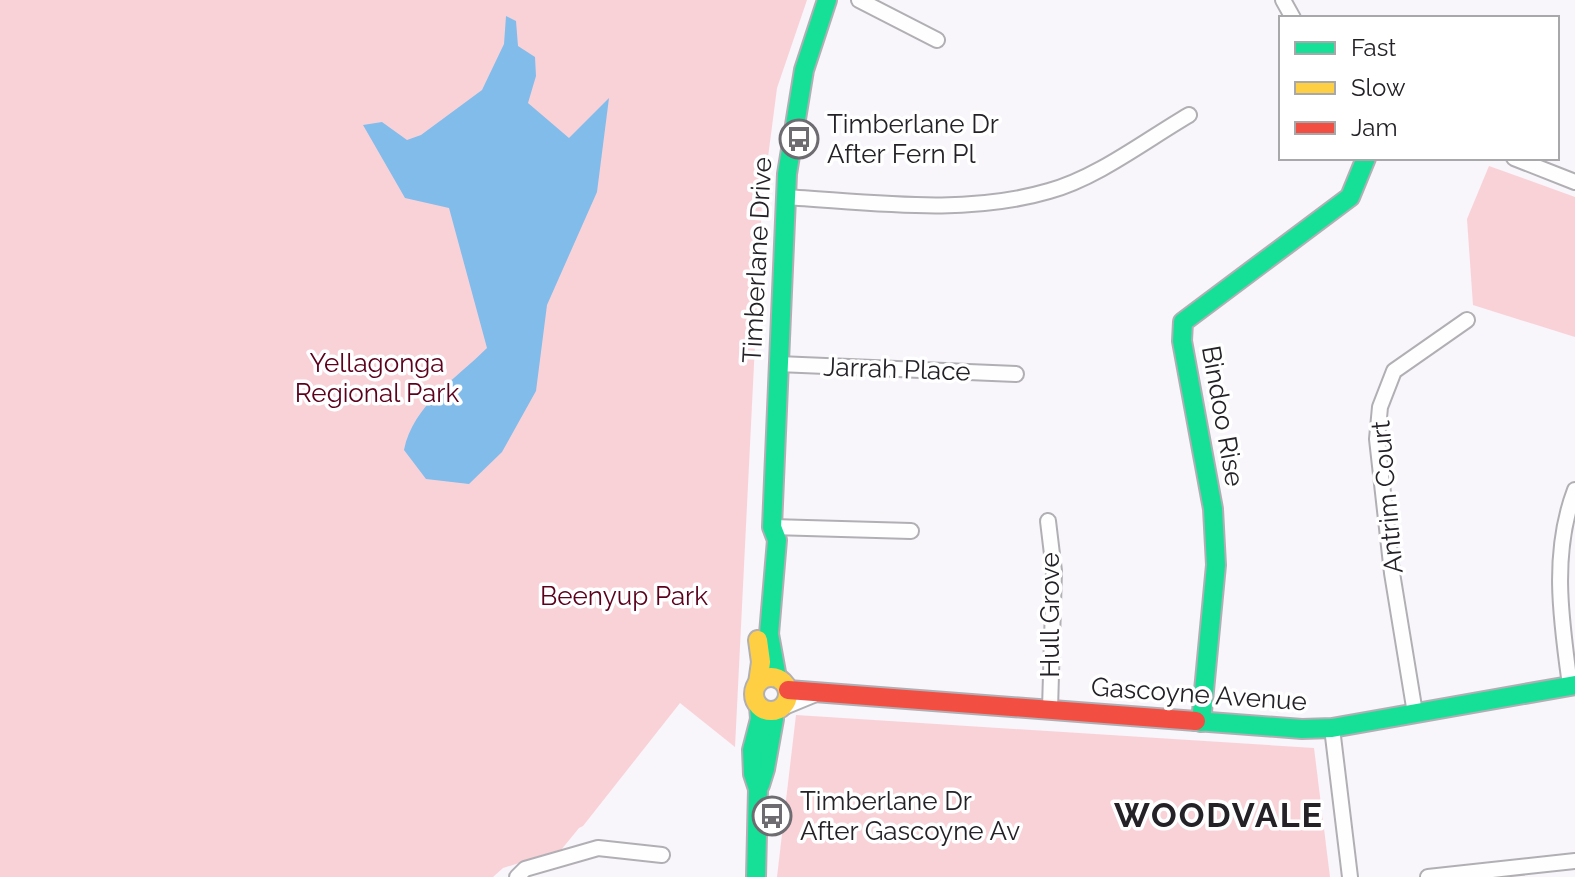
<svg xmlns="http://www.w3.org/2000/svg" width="1575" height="877" viewBox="0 0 1575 877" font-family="Raleway,sans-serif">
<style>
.green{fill:#f9d2d8}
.water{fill:#82bcea}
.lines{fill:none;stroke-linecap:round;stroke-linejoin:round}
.street-casing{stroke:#b1afb4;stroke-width:18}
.fast-casing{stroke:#b1afb4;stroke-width:22}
.slow-casing{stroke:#b1afb4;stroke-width:22}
.jam-casing{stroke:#b1afb4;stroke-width:22}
.street{stroke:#fefefe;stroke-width:14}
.fast{stroke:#16e098;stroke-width:18}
.slow{stroke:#ffcf43;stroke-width:18}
.jam{stroke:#f24e42;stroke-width:18}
.labels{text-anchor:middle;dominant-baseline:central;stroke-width:7;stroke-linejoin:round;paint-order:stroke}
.poi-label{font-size:26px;fill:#252227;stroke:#fff;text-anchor:start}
.street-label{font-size:26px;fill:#252227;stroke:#fff}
.park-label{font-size:26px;fill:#5b001d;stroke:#fff}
.district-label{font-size:34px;font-weight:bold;letter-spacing:2px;fill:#252227;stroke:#fff}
</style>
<rect width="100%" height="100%" fill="#f8f5fb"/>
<g class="green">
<path d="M0 0H807L777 88 762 203 735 747 680 703 583 826 579 828 561 850 503 868 493 877H0Z"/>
<path d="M1489 166 1575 197V337L1473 305 1467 219Z"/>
<path d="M796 715 1314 748 1330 877H777Z"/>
</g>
<path class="water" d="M506 16 516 21 518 46 535 57 536 76 528 103 569 138 609 98 597 192 547 305 536 391 502 452 469 484 426 479 404 450C413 405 457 378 487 348L449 208 405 198 363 125 382 122 407 140 421 135 482 90 504 44Z"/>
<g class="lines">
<defs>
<g id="street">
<path d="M859 0 937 40"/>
<path d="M1283 0 1293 18"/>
<path d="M1514 158 1575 182"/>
<path d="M785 197C871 202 964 216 1049 191 1097 178 1146 140 1189 115"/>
<path d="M778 364 1016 374"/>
<path d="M1048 521 1054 571 1050 709"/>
<path d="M772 527 911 531"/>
<path d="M1570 685C1561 620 1551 553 1575 490"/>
<path d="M782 708 816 694"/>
<path d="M1415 713 1392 573 1377 439 1380 407 1394 371 1467 320"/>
<path d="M1332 728 1350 877"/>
<path d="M517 877 525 869 598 848 662 855"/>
<path d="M1428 877 1575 861"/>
</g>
<g id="fast">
<path d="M777 678 769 634 777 540 772 527 787 174 804 70 827 0"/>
<path d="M1196 721 1302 729 1332 728 1575 685"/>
<path d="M1201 722 1216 565 1213 509 1182 341 1183 322 1350 197 1366 158"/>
<path d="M760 785 765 769 774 719"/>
<path d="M756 877 758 789 753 774 752 750 760 719 759 706"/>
</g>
<g id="slow">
<path d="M758 640 761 662 758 683"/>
<circle cx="771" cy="694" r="17"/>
</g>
<path id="jam" d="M788 690 1196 721"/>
</defs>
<use href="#street" class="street-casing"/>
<use href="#fast" class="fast-casing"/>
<use href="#slow" class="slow-casing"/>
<use href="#jam" class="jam-casing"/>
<use href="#street" class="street"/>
<use href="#fast" class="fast"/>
<use href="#slow" class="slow"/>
<use href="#jam" class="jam"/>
</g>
<defs>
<symbol id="bus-ring" viewBox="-11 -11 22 22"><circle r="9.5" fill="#fff" stroke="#6f6c71" stroke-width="1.5"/><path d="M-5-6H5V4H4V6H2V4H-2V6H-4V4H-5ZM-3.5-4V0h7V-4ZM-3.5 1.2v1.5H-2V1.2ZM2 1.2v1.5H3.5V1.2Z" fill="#6f6c71"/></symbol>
</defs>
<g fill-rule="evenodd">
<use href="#bus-ring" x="777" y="117" width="44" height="44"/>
<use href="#bus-ring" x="750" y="794" width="44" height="44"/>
</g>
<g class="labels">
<g class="poi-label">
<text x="827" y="124">Timberlane Dr<tspan x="827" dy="30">After Fern Pl</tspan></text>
<text x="800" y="801">Timberlane Dr<tspan x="800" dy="30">After Gascoyne Av</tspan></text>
</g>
<g class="street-label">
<text transform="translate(757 260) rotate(-87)">Timberlane Drive</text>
<text transform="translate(897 369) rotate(2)">Jarrah Place</text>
<text transform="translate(1223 416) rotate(80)">Bindoo Rise</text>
<text transform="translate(1387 497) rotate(-95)">Antrim Court</text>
<text transform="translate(1050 615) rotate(-90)">Hull Grove</text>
<text transform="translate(1199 694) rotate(4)">Gascoyne Avenue</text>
</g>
<g class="park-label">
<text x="377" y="363">Yellagonga<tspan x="377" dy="30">Regional Park</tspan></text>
<text x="624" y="596">Beenyup Park</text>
</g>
<g class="district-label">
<text x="1219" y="815">WOODVALE</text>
</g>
</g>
<rect x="1279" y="16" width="280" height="144" fill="#ffffff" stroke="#a8a7a9" stroke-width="2"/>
<rect x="1295" y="42" width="40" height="12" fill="#16e098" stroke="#a8a7a9" stroke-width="2"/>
<text x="1351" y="56" font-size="24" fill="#252227">Fast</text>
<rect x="1295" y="82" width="40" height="12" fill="#ffcf43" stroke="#a8a7a9" stroke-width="2"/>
<text x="1351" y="96" font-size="24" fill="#252227">Slow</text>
<rect x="1295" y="122" width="40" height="12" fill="#f24e42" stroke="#a8a7a9" stroke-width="2"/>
<text x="1351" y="136" font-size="24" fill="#252227">Jam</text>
</svg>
